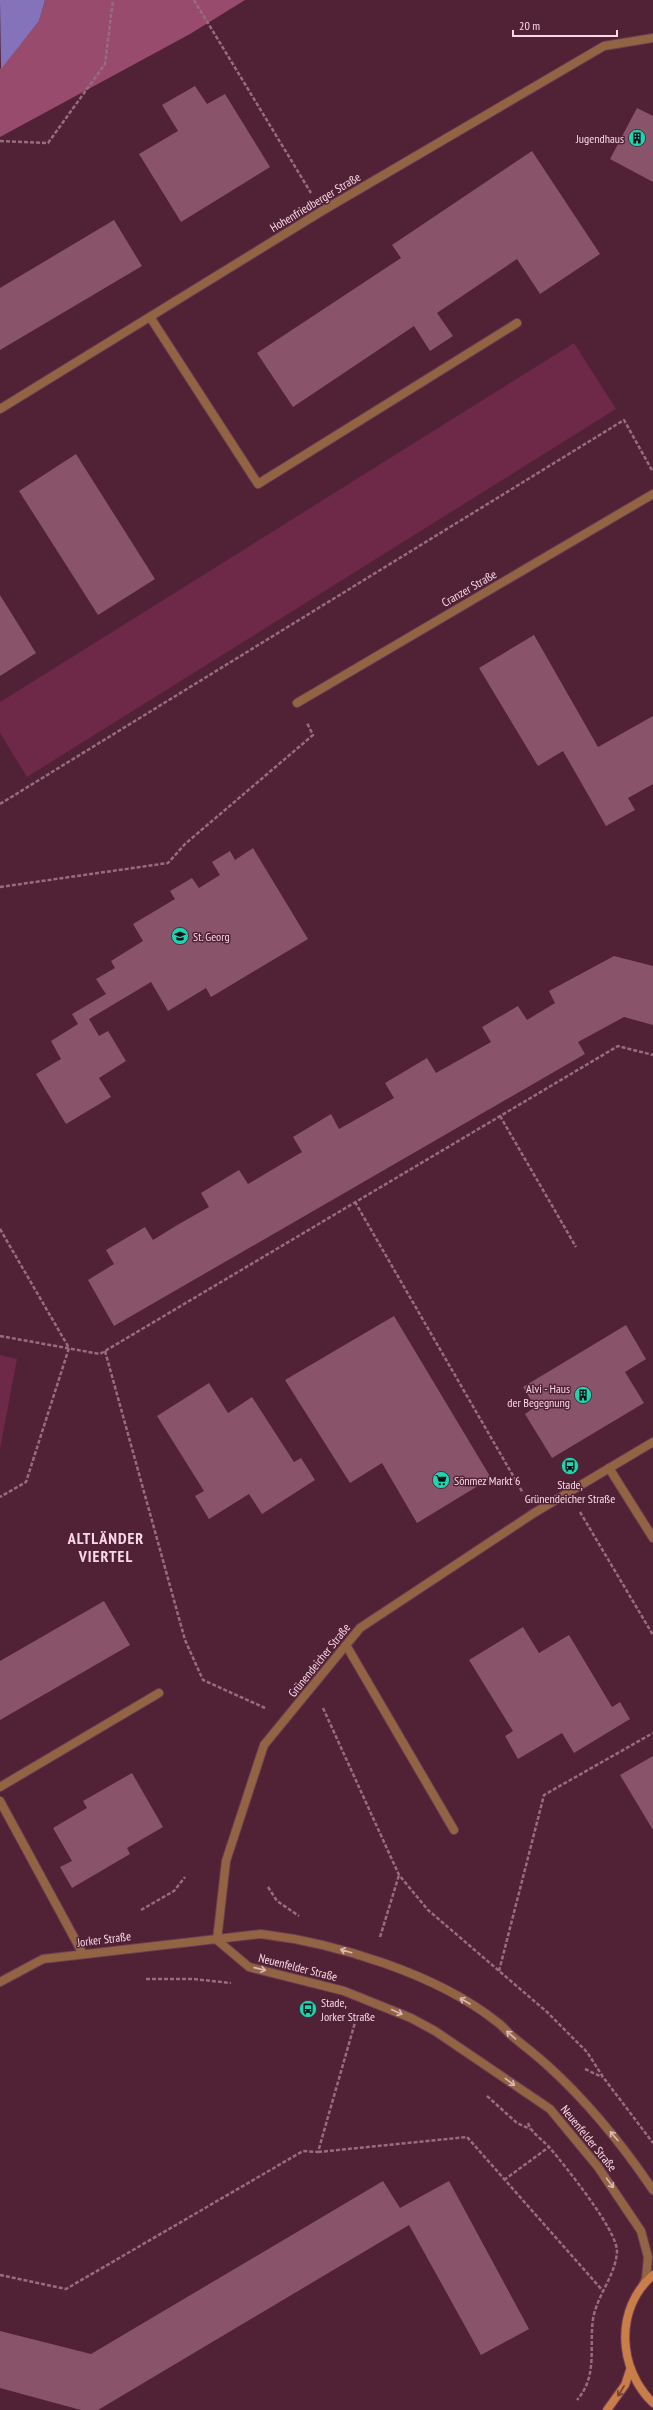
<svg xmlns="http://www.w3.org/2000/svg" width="653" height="2410" viewBox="0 0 653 2410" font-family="'PT Sans Narrow',sans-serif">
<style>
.green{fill:#6e2848}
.forest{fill:#994b6d}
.water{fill:#8472bb}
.building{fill:#89546a}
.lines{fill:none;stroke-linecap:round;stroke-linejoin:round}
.lane-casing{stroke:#6c3e52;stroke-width:10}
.street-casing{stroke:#6c3e52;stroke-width:10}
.secondary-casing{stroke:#6c3e52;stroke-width:10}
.path{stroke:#966d7e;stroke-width:2.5;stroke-dasharray:4 2;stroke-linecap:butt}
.lane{stroke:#936444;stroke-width:8}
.street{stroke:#936444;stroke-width:8}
.secondary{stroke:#c97d48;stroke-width:8}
.oneway{stroke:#dab6b4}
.oneway2{stroke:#753d3b}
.labels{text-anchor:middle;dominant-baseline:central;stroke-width:3;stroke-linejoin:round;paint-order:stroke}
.poi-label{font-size:12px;fill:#f9d9e4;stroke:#512136;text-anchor:start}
.street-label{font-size:12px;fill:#f9d9e4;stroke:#512136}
.district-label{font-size:16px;font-weight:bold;letter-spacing:1px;fill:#f9d9e4;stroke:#512136}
</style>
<rect width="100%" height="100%" fill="#512136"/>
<g class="green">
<path d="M574 343 616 409 27 777 0 733V702Z"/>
<path d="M0 1355 17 1359 0 1449Z"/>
</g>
<path class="forest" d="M45 0H245L190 34 0 137V69L39 21Z"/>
<path class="water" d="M0 0H45L39 21 1 69Z"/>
<g class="building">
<path d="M195 86 207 104 225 94 270 167 181 222 139 154 178 131 162 105Z"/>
<path d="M637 108 653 116V182L610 159Z"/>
<path d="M532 151 600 254 540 294 517 259 437 313 453 336 430 351 414 326 293 407 257 353 401 258 392 245Z"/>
<path d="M114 220 142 266 0 350V288Z"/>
<path d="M76 454 155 579 98 615 19 491Z"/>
<path d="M0 595 36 653 0 676Z"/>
<path d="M534 635 598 747 653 716V784L628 798 635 810 606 826 563 751 538 766 479 668Z"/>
<path d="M253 848 308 939 211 997 206 988 168 1011 151 982 89 1019 99 1036 108 1031 126 1061 99 1078 111 1097 66 1124 36 1074 61 1059 51 1041 78 1024 72 1014 106 994 96 979 115 968 111 961 143 941 133 924 175 899 170 891 192 878 199 888 220 875 212 862 230 851 235 860Z"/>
<path d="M614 956 653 966V1025L624 1017 578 1042 585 1054 114 1326 88 1280 114 1264 106 1250 145 1227 153 1240 179 1224 209 1207 201 1193 239 1170 248 1184 302 1152 293 1137 331 1114 339 1129 394 1098 385 1083 427 1058 436 1073 491 1042 482 1027 518 1006 527 1020 555 1003 549 991Z"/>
<path d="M394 1316 491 1478 417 1523 382 1463 350 1483 285 1380Z"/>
<path d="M626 1325 646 1359 625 1372 644 1403 552 1458 525 1414 535 1407 523 1387Z"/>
<path d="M209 1383 228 1413 252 1397 294 1462 301 1458 315 1480 262 1514 249 1494 209 1519 195 1496 204 1491 157 1416Z"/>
<path d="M104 1601 130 1645 0 1720V1661Z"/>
<path d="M523 1627 539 1653 569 1635 612 1707 620 1702 630 1719 574 1753 562 1733 518 1759 505 1736 513 1731 469 1660Z"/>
<path d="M653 1756V1830L620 1775Z"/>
<path d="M132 1773 163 1827 127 1848 130 1854 72 1888 60 1867 72 1861 53 1828 87 1808 83 1801Z"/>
<path d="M383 2181 400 2208 449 2181 529 2329 481 2355 409 2225 98 2410H81L0 2388V2331L91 2354Z"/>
</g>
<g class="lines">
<defs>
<g id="lane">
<path d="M150 317 258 484 517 323"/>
<path d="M609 1468 653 1538"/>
<path d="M346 1645 454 1830"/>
<path d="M0 1787 159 1693"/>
<path d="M0 1801 83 1954"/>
</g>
<g id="street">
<path d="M0 409 322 211 604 46 653 38"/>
<path d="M297 703 653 494"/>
<path d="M217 1940 226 1861 264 1745 360 1628 534 1513 653 1442"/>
<path d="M217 1940 249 1967 344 1991 411 2018 435 2031 550 2109 598 2167 641 2231 648 2257 646 2279 643 2285"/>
<path d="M0 1982 43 1959 261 1934C336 1943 437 1974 497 2022 503 2026 507 2032 512 2036 524 2046 536 2055 547 2065 588 2102 622 2144 653 2190"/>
</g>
<g id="secondary">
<path d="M653 2275C614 2309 618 2369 653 2403"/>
<path d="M607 2410 625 2385 630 2370"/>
</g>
</defs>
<use href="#lane" class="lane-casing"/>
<use href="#street" class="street-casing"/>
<use href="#secondary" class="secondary-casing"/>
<g class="path">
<path d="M194 0 311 193"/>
<path d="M0 141 48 143 105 64 113 0"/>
<path d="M0 804 624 420 653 472"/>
<path d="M0 887 168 863 185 844 313 735 307 723"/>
<path d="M500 1116 576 1247"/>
<path d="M355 1202 523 1493"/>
<path d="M0 1229 69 1348 26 1482 0 1497"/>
<path d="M0 1336 100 1354 618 1046 653 1055"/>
<path d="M105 1351 185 1640 203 1680 265 1708"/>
<path d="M580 1512 653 1635"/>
<path d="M323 1708 399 1875 428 1910 547 2012 587 2052 603 2077 653 2143"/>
<path d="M268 1887 277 1901 299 1916"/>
<path d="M141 1910 174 1891 185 1877"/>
<path d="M380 1937 399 1875"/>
<path d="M499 1971 544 1795 653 1733"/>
<path d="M146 1979H193L231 1983"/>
<path d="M585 2069 602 2077"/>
<path d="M487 2096 517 2123 530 2129"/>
<path d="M528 2123C532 2134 542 2139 550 2148 565 2166 617 2230 617 2251 616 2275 597 2295 593 2319 589 2348 598 2376 577 2400"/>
<path d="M318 2152 467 2137 603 2291"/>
<path d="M504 2180 549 2147"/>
<path d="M0 2275 66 2289 303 2151 318 2152 356 2019"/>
</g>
<use href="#lane" class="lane"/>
<use href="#street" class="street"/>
<use href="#secondary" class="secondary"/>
</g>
<defs><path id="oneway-shaft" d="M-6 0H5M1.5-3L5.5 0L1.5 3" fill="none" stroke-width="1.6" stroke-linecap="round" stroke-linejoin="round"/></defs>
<g class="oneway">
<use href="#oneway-shaft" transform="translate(346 1951) rotate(-164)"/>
<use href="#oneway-shaft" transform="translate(260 1969) rotate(13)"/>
<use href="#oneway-shaft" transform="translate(465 2001) rotate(-150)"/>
<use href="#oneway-shaft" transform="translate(397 2012) rotate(25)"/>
<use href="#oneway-shaft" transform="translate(511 2035) rotate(-139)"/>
<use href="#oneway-shaft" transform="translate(510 2082) rotate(37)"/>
<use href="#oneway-shaft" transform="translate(614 2136) rotate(-130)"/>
<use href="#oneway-shaft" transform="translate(610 2183) rotate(54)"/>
</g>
<use class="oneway2" href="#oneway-shaft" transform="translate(621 2391) rotate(122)"/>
<defs>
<symbol id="building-disc" viewBox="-11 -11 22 22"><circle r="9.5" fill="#1dd5b1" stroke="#512136"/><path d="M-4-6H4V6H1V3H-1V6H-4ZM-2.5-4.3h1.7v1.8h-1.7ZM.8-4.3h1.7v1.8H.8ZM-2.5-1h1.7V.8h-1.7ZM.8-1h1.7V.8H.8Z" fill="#111"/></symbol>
<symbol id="school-disc" viewBox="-11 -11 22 22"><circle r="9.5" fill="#1dd5b1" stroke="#512136"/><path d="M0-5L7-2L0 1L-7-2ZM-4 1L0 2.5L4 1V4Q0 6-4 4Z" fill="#111"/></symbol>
<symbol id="bus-disc" viewBox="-11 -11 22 22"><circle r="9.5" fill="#1dd5b1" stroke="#512136"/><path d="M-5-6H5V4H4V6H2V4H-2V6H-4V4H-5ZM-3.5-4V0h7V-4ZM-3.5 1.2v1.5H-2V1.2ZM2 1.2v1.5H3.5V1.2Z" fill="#111"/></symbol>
<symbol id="supermarket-disc" viewBox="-11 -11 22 22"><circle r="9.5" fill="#1dd5b1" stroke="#512136"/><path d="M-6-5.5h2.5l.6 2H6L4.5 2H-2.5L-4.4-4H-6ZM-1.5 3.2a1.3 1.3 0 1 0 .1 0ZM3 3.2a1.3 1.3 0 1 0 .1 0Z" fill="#111"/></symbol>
</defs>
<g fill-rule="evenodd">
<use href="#building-disc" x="627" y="128" width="20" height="20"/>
<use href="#school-disc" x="170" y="926" width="20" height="20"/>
<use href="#building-disc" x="573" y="1385" width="20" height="20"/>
<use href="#bus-disc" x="560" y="1456" width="20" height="20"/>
<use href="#supermarket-disc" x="431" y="1470" width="20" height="20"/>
<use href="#bus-disc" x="298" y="1999" width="20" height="20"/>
</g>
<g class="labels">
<g class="poi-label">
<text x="624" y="138" text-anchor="end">Jugendhaus</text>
<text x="193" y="936">St. Georg</text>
<text x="570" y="1388" text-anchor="end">Alvi - Haus<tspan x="570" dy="14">der Begegnung</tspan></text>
<text x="454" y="1480">Sönmez Markt 6</text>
<text x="570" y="1484" text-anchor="middle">Stade,<tspan x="570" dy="14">Grünendeicher Straße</tspan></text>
<text x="321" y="2002">Stade,<tspan x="321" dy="14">Jorker Straße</tspan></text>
</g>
<g class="street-label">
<text transform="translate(315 202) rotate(-31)">Hohenfriedberger Straße</text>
<text transform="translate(469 588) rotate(-30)">Cranzer Straße</text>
<text transform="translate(319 1660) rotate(-51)">Grünendeicher Straße</text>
<text transform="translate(104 1939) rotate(-7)">Jorker Straße</text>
<text transform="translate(298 1967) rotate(14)">Neuenfelder Straße</text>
<text transform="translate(589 2138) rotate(51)">Neuenfelder Straße</text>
</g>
<g class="district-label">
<text x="106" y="1538">ALTLÄNDER<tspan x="106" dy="18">VIERTEL</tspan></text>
</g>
</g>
<path d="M513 30v6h104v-6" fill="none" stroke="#f9d9e4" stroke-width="2"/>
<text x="519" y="30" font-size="12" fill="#f9d9e4" stroke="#512136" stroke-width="3" paint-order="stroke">20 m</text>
</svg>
